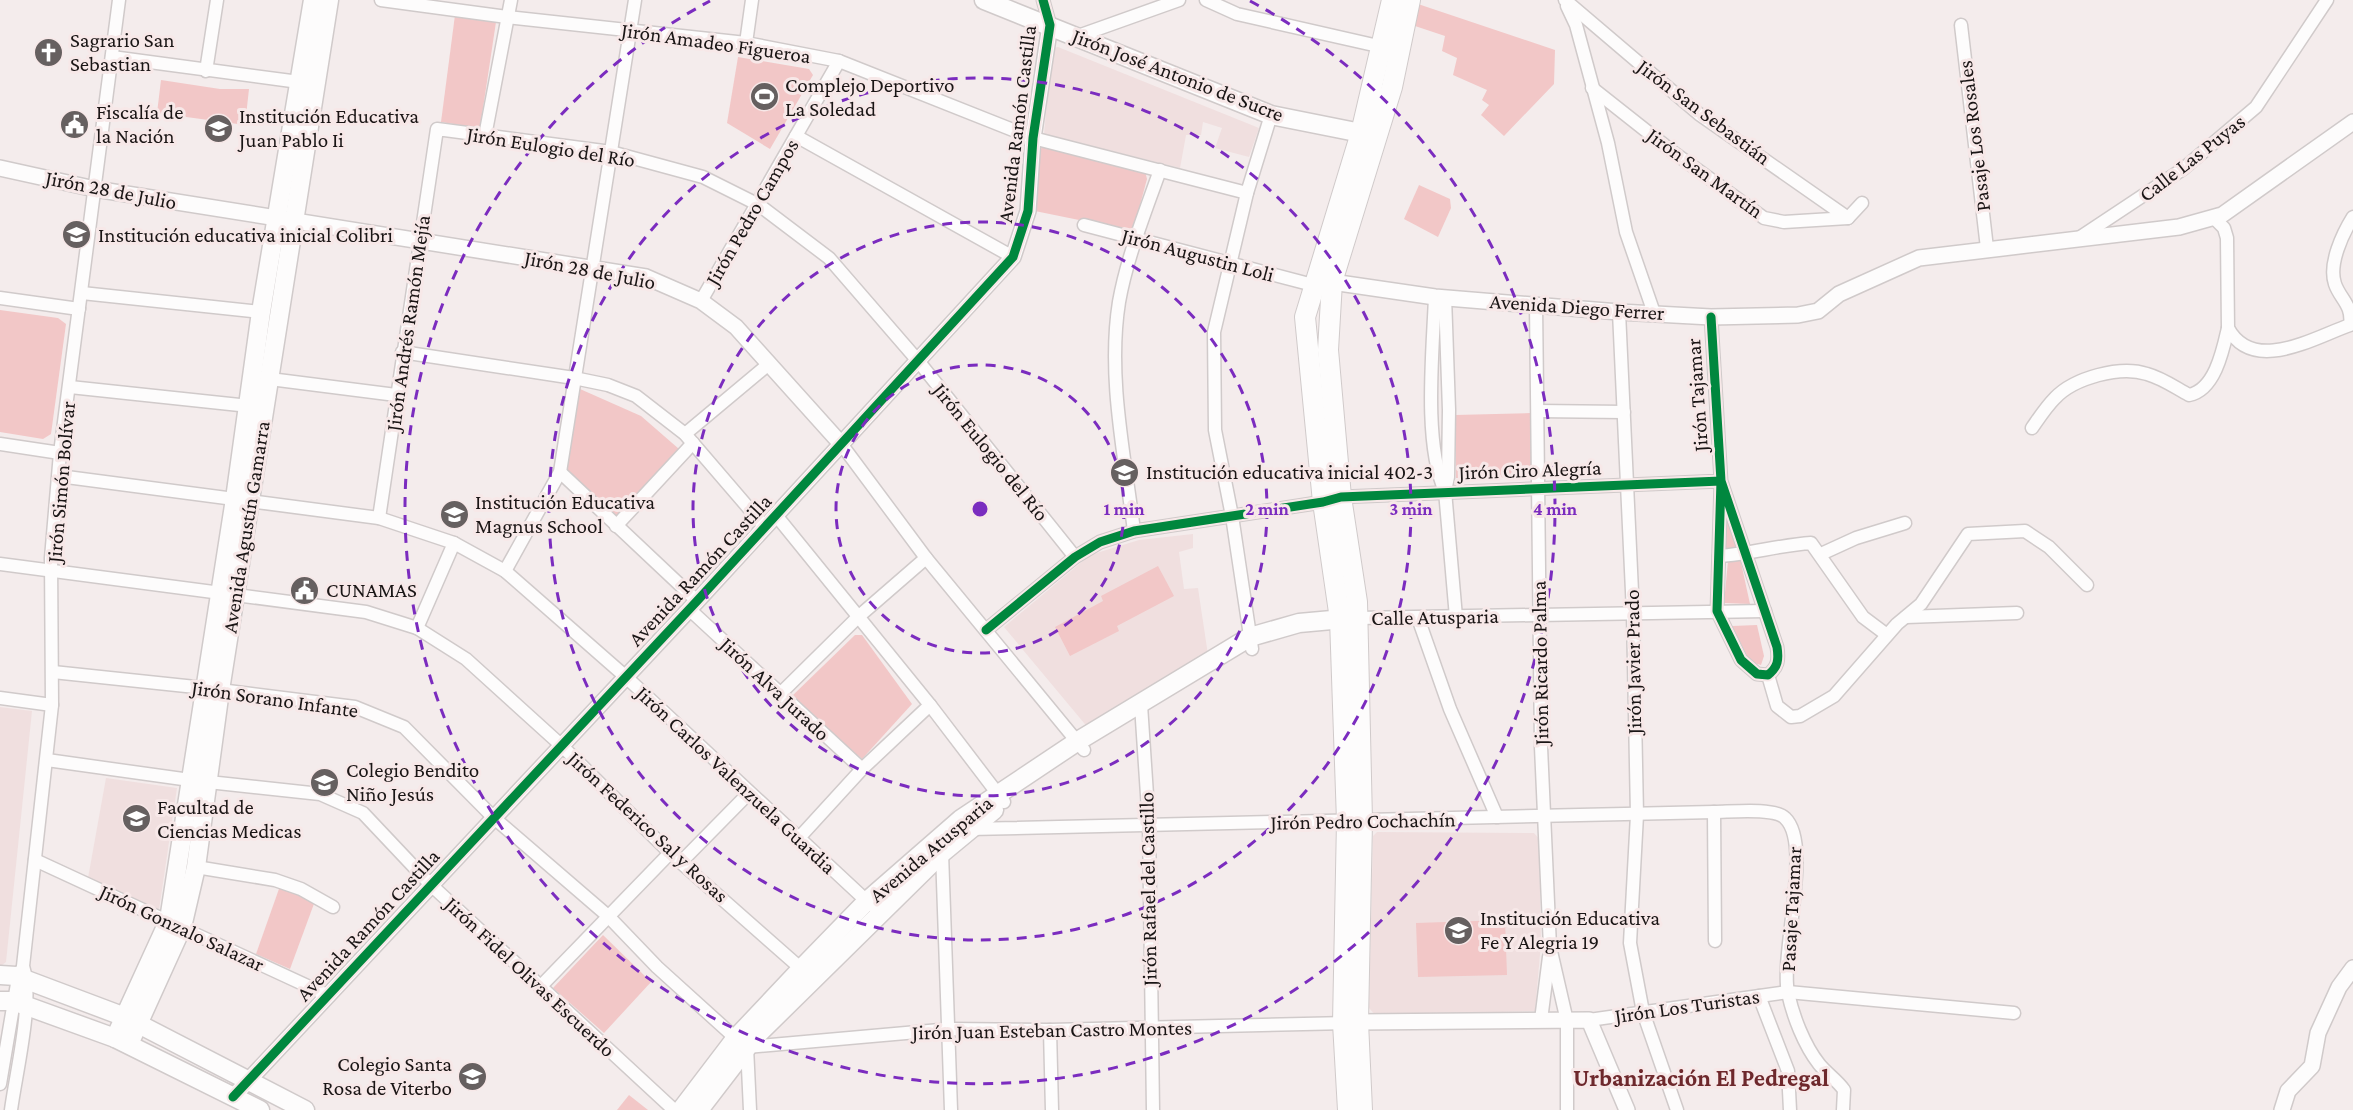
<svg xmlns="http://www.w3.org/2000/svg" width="2353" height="1110" viewBox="0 0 2353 1110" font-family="'Crimson Pro',serif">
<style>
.built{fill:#f0dfdf}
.green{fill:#f2c7c7}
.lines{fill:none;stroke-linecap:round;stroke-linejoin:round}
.minor-casing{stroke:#d0caca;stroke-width:15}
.tertiary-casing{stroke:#d0caca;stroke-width:18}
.secondary-casing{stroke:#d0caca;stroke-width:21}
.primary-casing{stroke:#d0caca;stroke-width:22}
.minor{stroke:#fdfcfc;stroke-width:12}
.tertiary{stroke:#fdfcfc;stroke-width:15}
.secondary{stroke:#fdfcfc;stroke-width:18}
.primary{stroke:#fdfcfc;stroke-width:20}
.cycleway-casing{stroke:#f7e8e8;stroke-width:13}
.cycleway{stroke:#00873e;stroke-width:9}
.ring{fill:none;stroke:#7b2cbf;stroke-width:3;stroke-dasharray:10 8}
.labels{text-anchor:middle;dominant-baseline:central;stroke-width:6;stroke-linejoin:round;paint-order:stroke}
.poi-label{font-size:21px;fill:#1a1515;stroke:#f7e8e8;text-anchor:start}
.street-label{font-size:21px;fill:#1a1515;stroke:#f7e8e8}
.quarter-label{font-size:24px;font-weight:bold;fill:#6e282c;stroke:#f7e8e8}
.centre{fill:#7b2cbf;stroke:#f7e8e8;stroke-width:3}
.ring-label{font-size:18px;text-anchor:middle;font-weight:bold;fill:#7b2cbf;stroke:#f7e8e8;stroke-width:6;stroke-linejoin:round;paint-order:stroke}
</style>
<rect width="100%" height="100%" fill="#f4ecec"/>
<g class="built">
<path d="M1058 47 1259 128 1249 157 1215 148 1222 128 1203 122 1201 135H1186L1180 168 1044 134 1052 48Z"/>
<path d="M1193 534V548L1179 552 1184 589 1198 588 1208 655 1089 729 1004 627 1090 555 1139 540Z"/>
<path d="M0 707 32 711 6 962 2 965H0Z"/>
<path d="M106 778 177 788 159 910 88 878Z"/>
<path d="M1377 832 1534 833 1539 839 1541 943 1535 1011 1376 1016 1369 1008 1373 836Z"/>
</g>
<g class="green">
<path d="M1418 4 1555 50 1554 84 1504 136 1481 115 1489 105 1482 100 1487 90 1453 75 1457 58 1442 51 1445 36 1412 25Z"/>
<path d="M455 15 496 22 480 128 441 122Z"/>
<path d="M738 57 809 69 813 75 770 149 727 123Z"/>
<path d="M161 80 220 89H249L245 125 157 113Z"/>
<path d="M1042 144 1145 171 1147 179 1133 231 1030 210Z"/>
<path d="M1419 185 1450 199 1451 208 1438 237 1404 219Z"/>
<path d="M0 310 58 318 66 324 51 434 43 439 0 432Z"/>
<path d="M580 389 641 416 679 449 615 520 565 472Z"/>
<path d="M1531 413 1532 477 1456 478 1455 415Z"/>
<path d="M1724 513H1727L1738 547 1726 549Z"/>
<path d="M1740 558 1750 604 1724 603 1728 561Z"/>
<path d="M1158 566 1174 596 1117 626 1119 631 1070 656 1055 627 1103 601 1101 596Z"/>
<path d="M1757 625 1764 656 1761 665 1750 662 1732 626Z"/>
<path d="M855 635H862L912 704 862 759 791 697Z"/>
<path d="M280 886 315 901 290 969 256 954Z"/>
<path d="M1505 920 1507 975 1418 977 1416 923Z"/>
<path d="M603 935 651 982 604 1033 553 988Z"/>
<path d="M629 1095 648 1110H617Z"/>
</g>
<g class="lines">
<defs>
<g id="minor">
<path d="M381 0 507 17 746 43 839 61 1033 138 1247 193"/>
<path d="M1043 0 1050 25"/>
<path d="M1206 0 1237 14 1387 48"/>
<path d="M1565 0 1699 114 1848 218"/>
<path d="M1567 6 1576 25 1608 143 1626 232 1654 313"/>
<path d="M1961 25 1987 248"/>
<path d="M1078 36 1179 0"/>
<path d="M746 43 752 0"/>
<path d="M112 57 299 82"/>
<path d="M206 71 217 0"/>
<path d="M1592 88 1673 152 1764 218 1784 222 1848 218 1862 203"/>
<path d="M485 136 511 0"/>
<path d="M796 136 1013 257"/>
<path d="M2213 217 2224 228 2227 238 2228 328C2253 375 2315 337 2350 325 2353 305 2340 299 2335 284 2328 264 2343 233 2353 217"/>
<path d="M1084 225 1313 285"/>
<path d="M2079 238 2183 169 2256 107 2327 0"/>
<path d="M82 293 261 312"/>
<path d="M1435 297C1433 350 1423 443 1445 491"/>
<path d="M1445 297 1449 410 1448 477 1445 491 1456 617"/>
<path d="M0 298 79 309"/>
<path d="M701 301 839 61"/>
<path d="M1536 304 1541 747 1550 947 1567 1021V1110"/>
<path d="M1619 312 1633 613 1637 815 1630 943 1643 1012 1677 1110"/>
<path d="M402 352 574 378 608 385 636 396 685 434 764 526"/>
<path d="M270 379 396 395"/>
<path d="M70 387 249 406"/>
<path d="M1538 411 1624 412"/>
<path d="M2032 428C2039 418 2046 407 2055 398 2074 378 2120 365 2147 374 2162 378 2176 388 2189 395 2215 390 2223 350 2228 328"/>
<path d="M685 434 770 363"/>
<path d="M0 444 60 453"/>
<path d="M842 445 926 558 1084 750"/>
<path d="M560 472 697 601"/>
<path d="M59 476 379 518 454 543 505 571 626 677 871 905"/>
<path d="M775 514 930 705 1004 802"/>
<path d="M379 518 437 129 611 152 703 177 759 205 829 258 919 362 1075 557"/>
<path d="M616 526 693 443"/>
<path d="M1134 531C1125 457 1107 377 1119 302 1127 257 1145 213 1160 170"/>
<path d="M1821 554 1856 538 1905 523"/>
<path d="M1719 556C1750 554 1780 545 1811 543L1863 617 1887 635"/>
<path d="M0 564 366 612 417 628 466 659 562 746 670 853 806 973"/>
<path d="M505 571 560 472 635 0"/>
<path d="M689 609 862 769"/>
<path d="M1906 617 2017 613"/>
<path d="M1357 618 1765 611"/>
<path d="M1418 618 1450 709 1497 817"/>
<path d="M417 628 454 543"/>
<path d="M986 630 1075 557 1100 542 1134 531 1323 502 1341 497 1721 481 1777 647C1779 660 1778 667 1768 675L1757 674 1741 660 1717 611 1721 481 1711 317"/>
<path d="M1252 649 1232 516 1215 430 1214 332 1247 193 1271 115"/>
<path d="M53 672 205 688 355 707 404 727 493 817 608 916 657 967 741 1043"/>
<path d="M1768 675 1777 706 1791 717 1800 716 1834 696 1897 624 1921 604 1968 534 2025 531 2049 547 2087 585"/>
<path d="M780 694 858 617 926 558"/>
<path d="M0 698 52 705"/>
<path d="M1141 705 1149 825 1153 1110"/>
<path d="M47 760 190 780 320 794 363 813 430 884 674 1110"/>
<path d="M1714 812 1715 941"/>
<path d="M969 829 1714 812C1730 812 1774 807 1785 818 1813 844 1780 952 1788 993 1793 1016 1804 1045 1819 1064 1826 1073 1837 1080 1844 1090L1843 1110"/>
<path d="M798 839 862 769 930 705"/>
<path d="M939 850 942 853 951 1110"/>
<path d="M35 860 329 996"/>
<path d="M681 862 749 793"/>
<path d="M196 867 275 880 301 889 333 907"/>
<path d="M540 987 670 853"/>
<path d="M1759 996 1788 1071 1790 1110"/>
<path d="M1541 1020 1549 957"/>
<path d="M1589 1020 1788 992 2014 1013"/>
<path d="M1050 1030 1052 1110"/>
<path d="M747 1047 951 1029 1050 1030 1348 1023"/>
<path d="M747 1047 750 1110"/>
<path d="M0 1084 19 972"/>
<path d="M11 1110C16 1072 34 1001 23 966L52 705 51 558 60 453 119 0"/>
</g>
<g id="tertiary">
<path d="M0 168 95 189 646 277 701 301 736 327 842 445"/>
<path d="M1322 284 1332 282 1435 297 1619 312 1711 317 1798 315 1818 311 1839 294 1919 258 2179 227 2222 215 2353 122"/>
<path d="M1358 1022 1589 1020 1627 1110"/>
<path d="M233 1097 697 601 1013 257 1028 211 1033 138 1050 25"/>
<path d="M2282 1110 2288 1091 2312 1066 2318 1033 2339 987 2353 968"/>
</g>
<g id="secondary">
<path d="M984 0 1271 115 1361 133 1374 139"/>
<path d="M0 975 16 976 125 1017 305 1110"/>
<path d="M0 1001H13L115 1038 260 1110"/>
<path d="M115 1038 169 920 235 499 261 312 313 0"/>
<path d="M129 1044 182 927 196 867 220 690 329 0"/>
<path d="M681 1110 735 1039 802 968 867 901 961 819 1078 741 1250 637 1299 623 1354 618"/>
<path d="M699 1110 755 1037 942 853 994 810"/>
</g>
<g id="primary">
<path d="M1348 1110 1343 1023 1347 821 1340 619 1323 502 1305 317 1361 133 1392 0"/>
<path d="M1362 1110 1358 1022 1362 821 1357 602 1341 497 1328 350 1332 282 1392 87 1410 0"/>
</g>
</defs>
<use href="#minor" class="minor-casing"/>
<use href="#tertiary" class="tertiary-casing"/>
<use href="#secondary" class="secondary-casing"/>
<use href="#primary" class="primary-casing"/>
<use href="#minor" class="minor"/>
<use href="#tertiary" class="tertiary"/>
<use href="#secondary" class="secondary"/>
<use href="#primary" class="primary"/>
<defs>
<g id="cycleway">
<path d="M986 630 1075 557 1100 542 1134 531 1323 502 1341 497 1721 481 1777 647C1779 660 1778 667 1768 675L1757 674 1741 660 1717 611 1721 481 1711 317"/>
<path d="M233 1097 697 601 1013 257 1028 211 1033 138 1050 25 1043 0"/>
</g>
</defs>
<use href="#cycleway" class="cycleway-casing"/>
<use href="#cycleway" class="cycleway"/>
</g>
<g class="ring">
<circle cx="980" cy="509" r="144"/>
<circle cx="980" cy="509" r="287"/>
<circle cx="980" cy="509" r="431"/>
<path d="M1250 1A575 575 0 1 1 710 1"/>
</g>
<defs>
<symbol id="church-disc" viewBox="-11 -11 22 22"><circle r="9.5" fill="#666060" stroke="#f7e8e8"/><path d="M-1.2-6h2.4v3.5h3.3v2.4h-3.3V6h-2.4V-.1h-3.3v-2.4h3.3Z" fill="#fff"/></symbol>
<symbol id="stadium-disc" viewBox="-11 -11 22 22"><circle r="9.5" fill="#666060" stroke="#f7e8e8"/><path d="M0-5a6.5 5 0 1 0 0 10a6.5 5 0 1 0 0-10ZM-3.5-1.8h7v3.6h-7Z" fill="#fff"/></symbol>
<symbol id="civic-disc" viewBox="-11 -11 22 22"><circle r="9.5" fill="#666060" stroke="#f7e8e8"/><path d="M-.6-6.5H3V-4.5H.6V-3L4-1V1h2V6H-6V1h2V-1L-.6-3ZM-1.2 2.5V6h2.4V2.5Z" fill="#fff"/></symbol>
<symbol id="school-disc" viewBox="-11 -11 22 22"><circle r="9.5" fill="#666060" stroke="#f7e8e8"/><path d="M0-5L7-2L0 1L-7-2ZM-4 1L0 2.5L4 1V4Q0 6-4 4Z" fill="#fff"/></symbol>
<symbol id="university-disc" viewBox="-11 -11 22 22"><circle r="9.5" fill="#666060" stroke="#f7e8e8"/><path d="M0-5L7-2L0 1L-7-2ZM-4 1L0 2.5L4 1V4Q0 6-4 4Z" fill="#fff"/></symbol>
</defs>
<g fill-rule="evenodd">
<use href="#church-disc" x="32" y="36" width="33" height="33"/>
<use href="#stadium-disc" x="748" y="80" width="33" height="33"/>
<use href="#civic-disc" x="58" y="108" width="33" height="33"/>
<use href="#school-disc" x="202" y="112" width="33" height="33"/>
<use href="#school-disc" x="60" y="218" width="33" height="33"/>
<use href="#school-disc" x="1108" y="456" width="33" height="33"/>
<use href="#school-disc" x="438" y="498" width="33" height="33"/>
<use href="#civic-disc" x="288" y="574" width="33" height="33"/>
<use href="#school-disc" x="308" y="766" width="33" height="33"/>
<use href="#university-disc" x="120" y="802" width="33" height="33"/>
<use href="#school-disc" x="1442" y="914" width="33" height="33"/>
<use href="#school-disc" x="456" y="1060" width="33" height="33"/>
</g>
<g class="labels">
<g class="poi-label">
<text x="70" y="40">Sagrario San<tspan x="70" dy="24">Sebastian</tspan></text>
<text x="785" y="85">Complejo Deportivo<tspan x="785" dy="24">La Soledad</tspan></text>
<text x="96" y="112">Fiscalía de<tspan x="96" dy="24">la Nación</tspan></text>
<text x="239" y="116">Institución Educativa<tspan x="239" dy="24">Juan Pablo Ii</tspan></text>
<text x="98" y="235">Institución educativa inicial Colibri</text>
<text x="1146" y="472">Institución educativa inicial 402-3</text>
<text x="475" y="502">Institución Educativa<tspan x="475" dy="24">Magnus School</tspan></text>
<text x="326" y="590">CUNAMAS</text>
<text x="346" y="770">Colegio Bendito<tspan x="346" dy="24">Niño Jesús</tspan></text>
<text x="157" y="807">Facultad de<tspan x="157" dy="24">Ciencias Medicas</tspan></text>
<text x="1480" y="918">Institución Educativa<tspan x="1480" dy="24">Fe Y Alegria 19</tspan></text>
<text x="452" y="1064" text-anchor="end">Colegio Santa<tspan x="452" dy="24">Rosa de Viterbo</tspan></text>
</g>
<g class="street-label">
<text transform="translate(716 43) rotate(8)">Jirón Amadeo Figueroa</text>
<text transform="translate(1178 75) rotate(21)">Jirón José Antonio de Sucre</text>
<text transform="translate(1704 112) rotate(37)">Jirón San Sebastián</text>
<text transform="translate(1017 124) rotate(-83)">Avenida Ramón Castilla</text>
<text transform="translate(1974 136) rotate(-97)">Pasaje Los Rosales</text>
<text transform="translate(551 147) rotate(9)">Jirón Eulogio del Río</text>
<text transform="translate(2192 158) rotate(-38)">Calle Las Puyas</text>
<text transform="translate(1705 173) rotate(36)">Jirón San Martín</text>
<text transform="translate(111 190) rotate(11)">Jirón 28 de Julio</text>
<text transform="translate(752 212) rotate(-60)">Jirón Pedro Campos</text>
<text transform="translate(1198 255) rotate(15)">Jirón Augustin Loli</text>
<text transform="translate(590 270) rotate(11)">Jirón 28 de Julio</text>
<text transform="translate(1577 307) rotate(4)">Avenida Diego Ferrer</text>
<text transform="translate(408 323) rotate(-82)">Jirón Andrés Ramón Mejía</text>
<text transform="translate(1697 395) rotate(-94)">Jirón Tajamar</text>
<text transform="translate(991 452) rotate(51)">Jirón Eulogio del Río</text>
<text transform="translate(1530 470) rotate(-2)">Jirón Ciro Alegría</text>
<text transform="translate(61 482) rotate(-85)">Jirón Simón Bolívar</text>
<text transform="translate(246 527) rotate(-81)">Avenida Agustín Gamarra</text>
<text transform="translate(700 570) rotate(-47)">Avenida Ramón Castilla</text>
<text transform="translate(1435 617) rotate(-1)">Calle Atusparia</text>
<text transform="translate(1633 662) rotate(-91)">Jirón Javier Prado</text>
<text transform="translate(1540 663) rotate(-91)">Jirón Ricardo Palma</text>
<text transform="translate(775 689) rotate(43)">Jirón Alva Jurado</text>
<text transform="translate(275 699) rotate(8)">Jirón Sorano Infante</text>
<text transform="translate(736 780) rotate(43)">Jirón Carlos Valenzuela Guardia</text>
<text transform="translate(1363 821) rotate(-1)">Jirón Pedro Cochachín</text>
<text transform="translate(648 827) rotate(43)">Jirón Federico Sal y Rosas</text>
<text transform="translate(931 849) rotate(-40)">Avenida Atusparia</text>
<text transform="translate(1148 889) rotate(-91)">Jirón Rafael del Castillo</text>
<text transform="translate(1791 909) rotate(-87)">Pasaje Tajamar</text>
<text transform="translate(368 925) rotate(-47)">Avenida Ramón Castilla</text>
<text transform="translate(182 928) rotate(25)">Jirón Gonzalo Salazar</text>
<text transform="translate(530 977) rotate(43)">Jirón Fidel Olivas Escuerdo</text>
<text transform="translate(1687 1006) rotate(-8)">Jirón Los Turistas</text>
<text transform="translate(1052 1030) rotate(-1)">Jirón Juan Esteban Castro Montes</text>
</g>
<g class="quarter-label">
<text x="1701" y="1077">Urbanización El Pedregal</text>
</g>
</g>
<circle cx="980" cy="509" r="9" class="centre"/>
<g class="ring-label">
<text x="1124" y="515">1 min</text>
<text x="1267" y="515">2 min</text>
<text x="1411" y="515">3 min</text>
<text x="1555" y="515">4 min</text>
</g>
</svg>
